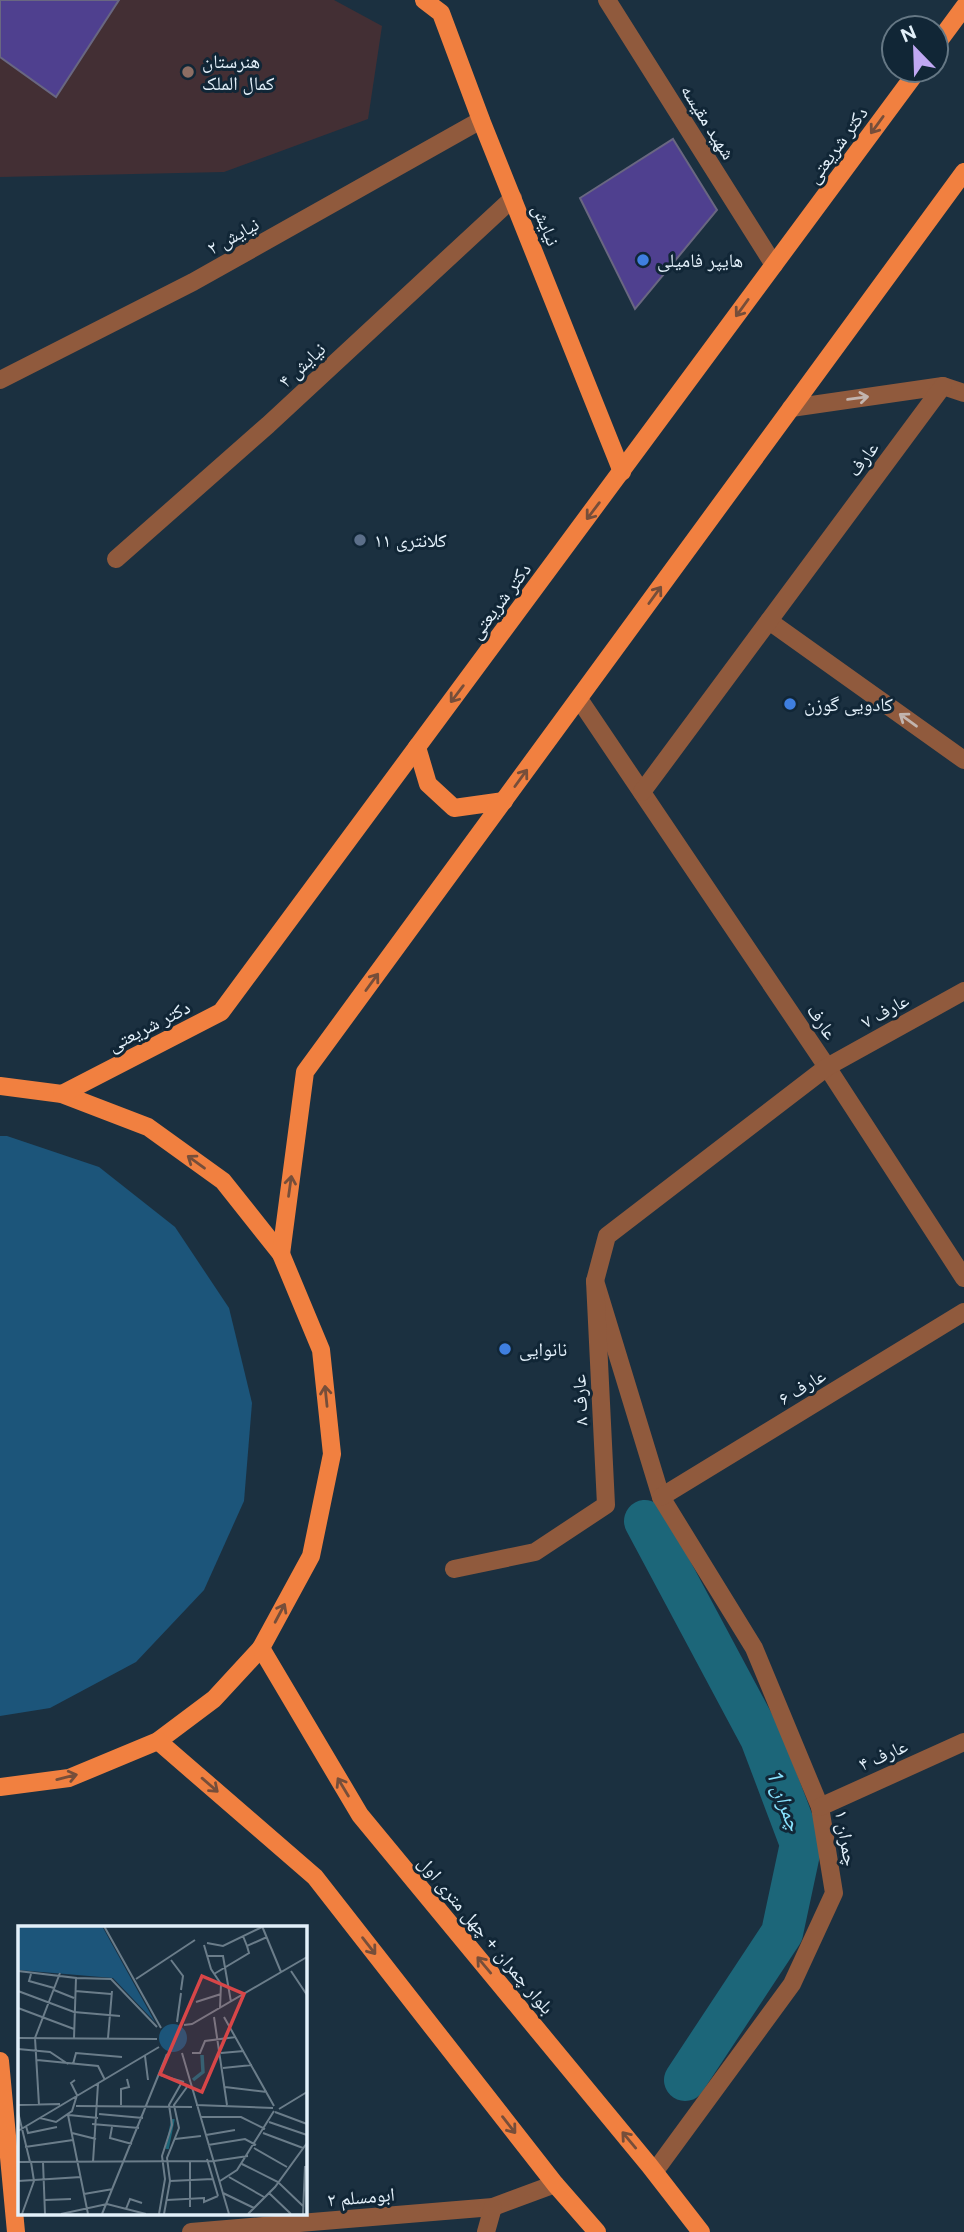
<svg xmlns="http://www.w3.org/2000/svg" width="964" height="2232" viewBox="0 0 964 2232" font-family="Figtree,'Noto Naskh Arabic',sans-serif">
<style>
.education{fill:#432f34}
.green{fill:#1c557a}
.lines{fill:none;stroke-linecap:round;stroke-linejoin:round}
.canal{stroke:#1c6679;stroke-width:42}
.building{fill:#4f408f;stroke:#696781;stroke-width:2}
.minor{stroke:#905a3d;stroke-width:18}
.major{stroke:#f18040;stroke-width:18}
.oneway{stroke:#764e3a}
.oneway2{stroke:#c2b4ae}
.education-dot{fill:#8d6e63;stroke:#112636;stroke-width:2.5}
.shop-dot{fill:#3f7fe0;stroke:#112636;stroke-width:2.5}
.service-dot{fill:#5c6f8a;stroke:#112636;stroke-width:2.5}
.labels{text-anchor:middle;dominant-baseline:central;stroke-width:6;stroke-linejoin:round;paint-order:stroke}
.poi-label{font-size:19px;fill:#e3f0fa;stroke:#112636;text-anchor:start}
.street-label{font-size:19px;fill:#e3f0fa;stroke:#112636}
.water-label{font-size:21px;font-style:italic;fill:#89e3fe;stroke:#112636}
.inset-river{fill:none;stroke:#1c6679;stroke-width:3.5}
.inset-road{fill:none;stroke:#6b7d8a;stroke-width:2}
.view{fill:#d84648;fill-opacity:0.15;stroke:#d84648;stroke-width:3.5}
.inset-edge{fill:none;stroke:#e3f0fa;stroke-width:3.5}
</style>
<rect width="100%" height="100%" fill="#1b3040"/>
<path class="education" d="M0 0H334L382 26 368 119 224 172 0 177Z"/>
<path class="green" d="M0 1136H7L99 1167 175 1227 229 1308 252 1403 244 1501 204 1590 136 1662 50 1708 0 1716Z"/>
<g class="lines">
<path class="canal" d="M645 1521 761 1738 801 1844 782 1933 685 2080"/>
</g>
<g class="building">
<path d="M0 0H119L56 97 0 57Z"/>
<path d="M673 139 717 210 635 309 580 198Z"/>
</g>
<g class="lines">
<g class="minor">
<path d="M607 0 774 265"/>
<path d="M0 380 193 282 481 120"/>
<path d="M791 408 943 386 964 393"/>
<path d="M116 559 268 425 513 198"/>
<path d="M769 621 964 760"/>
<path d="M579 699 827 1067 964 1278"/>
<path d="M642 792 943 386"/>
<path d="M595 1281 661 1497 754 1648 820 1807 834 1893 792 1984 655 2171"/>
<path d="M661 1497 964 1312"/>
<path d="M454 1569 535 1552 606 1505 595 1281 607 1236 827 1067 964 991"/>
<path d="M820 1807 964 1742"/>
<path d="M191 2232 493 2207 555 2184"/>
<path d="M486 2232 493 2207"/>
</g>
<g class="major">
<path d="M424 0 441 13 481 120 622 472"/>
<path d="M936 45 964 7"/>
<path d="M417 747 428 784 454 808 504 801"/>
<path d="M0 1086 62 1094 148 1127 223 1181 281 1254 321 1350 332 1454 311 1556 261 1648 214 1699 158 1741 69 1778 0 1787"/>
<path d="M62 1094 221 1012 918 70"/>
<path d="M281 1254 305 1072 964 172"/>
<path d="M261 1648 360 1815 649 2165 701 2232"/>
<path d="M158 1741 315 1877 555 2184 597 2232"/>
<path d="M0 2061 16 2232"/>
</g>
</g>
<defs><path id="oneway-shaft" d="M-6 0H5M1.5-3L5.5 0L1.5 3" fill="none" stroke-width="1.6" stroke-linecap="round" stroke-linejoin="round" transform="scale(1.75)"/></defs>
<g class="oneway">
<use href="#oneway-shaft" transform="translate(877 125) rotate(126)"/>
<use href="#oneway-shaft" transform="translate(742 308) rotate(126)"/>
<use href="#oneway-shaft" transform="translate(593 511) rotate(127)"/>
<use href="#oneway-shaft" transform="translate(655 595) rotate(-54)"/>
<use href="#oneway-shaft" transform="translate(457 694) rotate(127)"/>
<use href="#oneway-shaft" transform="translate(521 778) rotate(-54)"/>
<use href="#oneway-shaft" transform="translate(372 982) rotate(-54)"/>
<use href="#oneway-shaft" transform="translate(196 1162) rotate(-144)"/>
<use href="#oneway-shaft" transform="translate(290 1186) rotate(-82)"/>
<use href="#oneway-shaft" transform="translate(326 1396) rotate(-96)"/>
<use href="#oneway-shaft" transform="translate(280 1613) rotate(-62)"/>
<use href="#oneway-shaft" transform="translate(67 1777) rotate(-14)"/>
<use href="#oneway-shaft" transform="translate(210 1785) rotate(41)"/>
<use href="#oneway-shaft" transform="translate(343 1787) rotate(-121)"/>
<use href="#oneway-shaft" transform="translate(369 1946) rotate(52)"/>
<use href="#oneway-shaft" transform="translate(484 1965) rotate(-130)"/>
<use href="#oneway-shaft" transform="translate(509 2125) rotate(52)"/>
<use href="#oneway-shaft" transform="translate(629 2140) rotate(-130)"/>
</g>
<g class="oneway2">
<use href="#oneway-shaft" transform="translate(858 398) rotate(-8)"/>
<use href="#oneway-shaft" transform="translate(908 720) rotate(-144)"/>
</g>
<circle class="education-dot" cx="188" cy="72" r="7"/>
<g class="shop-dot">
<circle cx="643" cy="260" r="7"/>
<circle cx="790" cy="704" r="7"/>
<circle cx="505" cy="1349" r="7"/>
</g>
<circle class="service-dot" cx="360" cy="540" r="7"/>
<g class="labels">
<g class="poi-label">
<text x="202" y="61">هنرستان<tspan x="202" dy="22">کمال الملک</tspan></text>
<text x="657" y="260">هایپر فامیلی</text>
<text x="374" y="540">کلانتری ۱۱</text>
<text x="804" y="704">کادویی گوزن</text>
<text x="519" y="1349">نانوایی</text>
</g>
<g class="street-label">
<text transform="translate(708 122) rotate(58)">شهید مقیسه</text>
<text transform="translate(837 145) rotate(-54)">دکتر شریعتی</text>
<text transform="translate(546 225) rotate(68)">نیایش</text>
<text transform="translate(233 236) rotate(-29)">نیایش ۲</text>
<text transform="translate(302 365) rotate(-43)">نیایش ۴</text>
<text transform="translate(863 459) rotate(-53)">عارف</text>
<text transform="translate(500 601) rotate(-53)">دکتر شریعتی</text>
<text transform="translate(885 1011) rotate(-29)">عارف ۷</text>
<text transform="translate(822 1022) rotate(56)">عارف</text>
<text transform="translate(149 1026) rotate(-27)">دکتر شریعتی</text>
<text transform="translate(802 1387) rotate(-31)">عارف ۶</text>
<text transform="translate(580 1400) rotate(-93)">عارف ۸</text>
<text transform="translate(883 1755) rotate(-24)">عارف ۴</text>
<text transform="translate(846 1838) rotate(80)">۱ چمران</text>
<text transform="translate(486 1935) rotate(50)">بلوار چمران + چهل متری اول</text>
<text transform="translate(361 2197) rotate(-5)">ابومسلم ۲</text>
</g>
<g class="water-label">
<text transform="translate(785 1801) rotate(69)">چمران 1</text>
</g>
</g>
<g transform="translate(18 1926)">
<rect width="289" height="289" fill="#1b3040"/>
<path d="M1 0H84L137 96 95 52 0 44ZM141 112a14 14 0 1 1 28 0a14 14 0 1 1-28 0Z" fill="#1c557a"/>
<path class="inset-river" d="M175 154 185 146 184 129M149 223 155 193"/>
<path class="inset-road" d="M86 0 143 102M244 0 263 46M225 10 229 20 249 11M189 17 205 20 244 1M186 19 193 43 203 58 202 82M189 30H205L213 76M153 34 165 50 163 64M0 45 58 52 56 112M273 45 289 69M13 48 11 55 36 62M196 48 231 27 229 20M58 52 93 53 139 101M118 53 177 14M36 64 56 72M0 65 56 86 102 90M57 65 93 68M178 76 203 68M0 82 56 103M196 91 209 179M206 91 256 180M159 96 163 67M166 99 174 98 289 31M0 112 139 113M90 112 94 65M0 123 32 126 50 138M164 127 211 288M174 127H182L187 115 218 111M203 127 226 125M127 130 130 154M19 134 80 140 87 154M55 138 58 127 104 131M205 142 234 139M142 149 166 156M207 161 249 166M0 179 42 178M21 179 17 112 42 47M103 179V163L111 161 109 153M178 179 255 182M58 180 174 181M261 183 289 166M0 186 12 236M257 186 289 198M81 188 125 192M50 189 70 288M51 189 80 192M182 191H223L247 203M22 192 38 196 54 185 59 169 53 157 57 154M251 196 289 209M74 198 121 202M8 200 10 207 39 201M94 201 92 212 114 218M0 205 141 121M54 207 78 213M245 207 285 222M188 209 217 204M157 213 183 210M190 219 227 213 238 219M7 221 55 214M236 222 269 241M189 233 200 270M196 235 230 230M0 236 196 235M25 236 27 288M75 236 80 158M172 236V281M224 238 260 256 286 281M211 251 246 271M0 255 63 251M152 255 195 253M202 255 219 244 256 185M205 267 236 282M251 267 273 288M66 268 95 263M27 274 53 273M149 274 186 272V276L200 270M108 283 112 273 124 277M4 288 16 255 13 236M43 288 89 278 128 288M84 288 149 128M141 288 147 253 144 230 154 199 151 179 164 156M146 288 152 255 149 232 161 202 156 179 169 161M230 288 257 261 289 217M285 288 287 240"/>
<path class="view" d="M184 50 226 68 184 166 142 148Z"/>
<rect width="289" height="289" class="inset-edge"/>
</g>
<g transform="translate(915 49) rotate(337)"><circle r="33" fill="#112636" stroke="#657784" stroke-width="2"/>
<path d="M0-5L12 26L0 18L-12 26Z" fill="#c1a8f3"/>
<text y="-10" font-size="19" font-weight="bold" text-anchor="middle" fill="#e3f0fa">N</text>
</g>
</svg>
